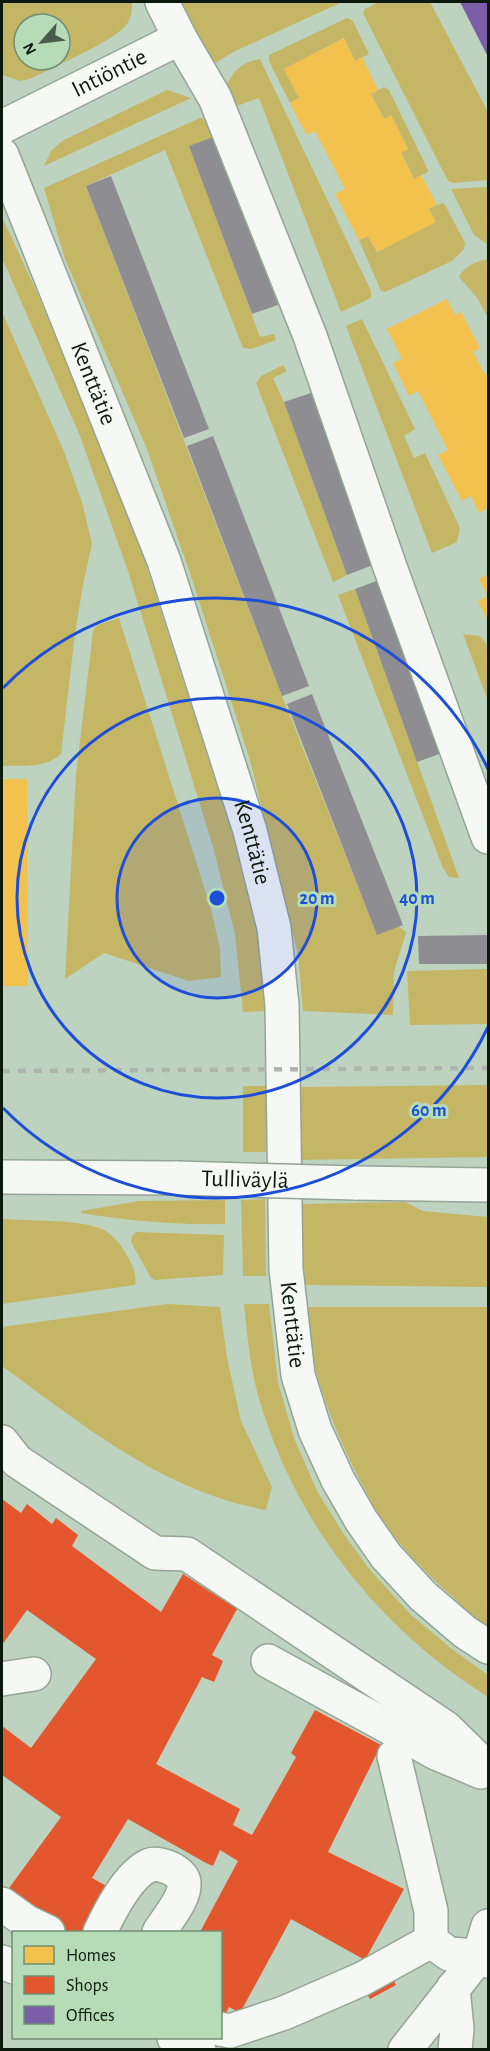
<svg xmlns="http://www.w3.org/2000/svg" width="490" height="2051" viewBox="0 0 490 2051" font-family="'Alegreya Sans',sans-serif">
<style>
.green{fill:#c5b666;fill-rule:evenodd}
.homes{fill:#f2c14e}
.shops{fill:#e4572e}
.offices{fill:#7b5ea7}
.industry{fill:#8d8d92}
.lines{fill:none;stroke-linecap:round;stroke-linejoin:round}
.minor-casing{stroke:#94a495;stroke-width:36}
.major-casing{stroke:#94a495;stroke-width:36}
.minor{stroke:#f5f8f5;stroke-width:33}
.major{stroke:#f5f8f5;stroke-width:33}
.rail{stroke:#afb4b0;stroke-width:4.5;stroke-dasharray:8 8;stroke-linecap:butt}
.major-bridge-casing{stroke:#94a495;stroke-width:36;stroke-linecap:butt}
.major-bridge{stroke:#f5f8f5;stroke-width:33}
.ring{fill:none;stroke:#1d4ed8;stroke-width:3}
.labels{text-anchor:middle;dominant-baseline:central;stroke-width:6;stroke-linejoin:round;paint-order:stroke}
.street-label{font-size:24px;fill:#0b1a0d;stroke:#b5dbb7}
.centre{fill:#1d4ed8;stroke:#b5dbb7;stroke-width:3}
.ring-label{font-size:18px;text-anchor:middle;font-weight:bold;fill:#1d4ed8;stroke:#b5dbb7;stroke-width:6;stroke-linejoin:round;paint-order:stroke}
</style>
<rect width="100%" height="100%" fill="#bdd3bf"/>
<g class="green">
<path d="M2 2H132C132 9 132 17 127 24 115 41 51 68 30 79L20 81 2 75ZM24 24H60V60H24Z"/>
<path d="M182 2H342L231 53 216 63 209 57Z"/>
<path d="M379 2H430L488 112V180L453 183 448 181 363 13 365 9Z"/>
<path d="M347 18 353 21 369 54 355 61 344 38 284 69 299 98 290 103 269 61V55Z"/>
<path d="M260 59 371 291V298L341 312 259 98 236 106 226 86C234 70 242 62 260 59Z"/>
<path d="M384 87 389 90 428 170V172L414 179 401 153 408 149 391 115 384 119 371 94Z"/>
<path d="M167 90 191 98 44 166 51 151 62 141Z"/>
<path d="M200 118 209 120 216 136 190 146 260 337 274 334 276 340 251 349 243 348 165 150 86 186 282 696 377 934 398 926 406 932 394 972 393 1015 303 1011 298 954 250 760 194 585 147 449 65 259 44 188Z"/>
<path d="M488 187V244H487L474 235 451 189Z"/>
<path d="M442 203 445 205 465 243 464 249 452 261 385 292 381 291 359 240 368 236 377 252 435 222 429 209Z"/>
<path d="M2 217 35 288 95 430 145 562 233 836 258 933 265 1011 243 1012 235 934 213 847 127 568 80 436 2 258Z"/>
<path d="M488 259V318L478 299 459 277C464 266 477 261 488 259Z"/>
<path d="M2 312 63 449 82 502 92 544 83 585 75 633 61 754C44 769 23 765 2 766Z"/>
<path d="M362 319 415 429 404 436 414 458 425 453 460 528 457 542 432 553 346 326Z"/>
<path d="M283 365 287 371 273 378 284 402 347 575 333 582 256 383 261 376Z"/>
<path d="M355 589 459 878 449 877 443 868 338 595Z"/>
<path d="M119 618 211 909 220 949 221 977 189 981 104 953 65 979 76 775 93 631 97 625Z"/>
<path d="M463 634 480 636 488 646V701Z"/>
<path d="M488 969V1024L410 1025 407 971Z"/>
<path d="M488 1085V1157L299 1160 300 1087Z"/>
<rect x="243" y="1086" width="23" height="66"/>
<path d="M265 1199 266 1276H243L241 1200Z"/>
<path d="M225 1200V1224C175 1225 130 1221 81 1213V1211L139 1201Z"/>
<path d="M405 1202 423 1211 488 1217V1287L305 1285 301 1204Z"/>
<path d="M2 1219C27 1221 83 1219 104 1230 114 1236 121 1245 126 1254 132 1264 137 1273 135 1285L2 1304Z"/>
<path d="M136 1232 224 1235 223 1275 155 1280 151 1278 131 1242 132 1236Z"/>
<path d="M167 1304 220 1307 227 1358 241 1421 272 1487 266 1510C164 1492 83 1425 2 1366V1327Z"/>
<path d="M244 1304H269L278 1382 294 1438 317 1491 343 1533 370 1570 411 1615 452 1649 488 1675V1697C472 1686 455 1676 440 1663 354 1596 287 1500 258 1395 250 1365 247 1335 244 1304Z"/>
<path d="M304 1307H488V1626C475 1618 464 1608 453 1597 426 1574 400 1546 379 1516 373 1506 368 1495 362 1484 333 1429 310 1369 304 1307Z"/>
</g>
<g class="homes">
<path d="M344 38 355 61 362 57 378 90 371 94 384 119 391 115 408 149 401 153 414 179 421 175 437 205 429 209 436 222 377 252 368 236 359 240 335 194 345 189 315 131 307 135 298 119 290 103 299 98 284 69Z"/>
<path d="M447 299 455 315 461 312 480 348 473 352 485 375 488 373V508L479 513 471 496 462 501 438 455 448 450 418 391 409 396 393 363 402 359 387 329Z"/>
<path d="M488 574V622L478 601 488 596 479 579Z"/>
<path d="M2 779H27L28 986H2Z"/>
</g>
<g class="shops">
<path d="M2 1499 21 1513 27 1504 52 1524 56 1518 78 1535 72 1546 161 1612 183 1574 237 1609 212 1655 223 1661 214 1682 202 1677 156 1764 240 1809 233 1825 252 1835 296 1757 291 1753 315 1710 381 1745 328 1852 404 1889 365 1960 291 1919 240 2013 229 2007 223 2021 220 2020V1932H200L238 1861 220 1850 213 1866 206 1863 128 1819 92 1878 112 1889 90 1932H60L4 1895 61 1817 2 1775V1726L31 1748 96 1659 27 1610 2 1645Z"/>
<path d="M391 1975 396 1985 370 1999 364 1989Z"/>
</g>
<path class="offices" d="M460 2H488V57Z"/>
<g class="industry">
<path d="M216 136 278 305 252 314 189 146Z"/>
<path d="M111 176 209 429 184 438 86 186Z"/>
<path d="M311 393 373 565 347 575 284 402Z"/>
<path d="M213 436 309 686 282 696 187 446Z"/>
<path d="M379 580 442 753 417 762 355 589Z"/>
<path d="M312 694 403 925 377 935 287 704Z"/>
<path d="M488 935V964H419L418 936Z"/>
</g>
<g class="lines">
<defs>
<g id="minor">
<path d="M180 38 215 98 310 336 390 567 488 837"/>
<path id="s1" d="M2 127 180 38 162 2"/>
<path id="s2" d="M2 155 164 561 250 831 274 928 282 1005 286 1269 298 1375 315 1430 338 1480 361 1520 386 1556 423 1596 465 1632 488 1647"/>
<path d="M2 1442 17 1461 155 1553 187 1554 446 1728 488 1769"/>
<path d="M268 1661 436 1753 481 1772"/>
<path d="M2 1679 34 1674"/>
<path d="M394 1756 431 1911V1941"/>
<path d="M2 1904 27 1922 48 1932"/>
<path d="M100 1932C109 1913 128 1874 150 1865 156 1863 166 1866 172 1869 177 1872 184 1877 184 1883 186 1897 166 1921 159 1932"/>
<path d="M2 1962 14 1967"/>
<path d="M453 1988 457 2029 455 2050"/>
<path d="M220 2029 230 2031 284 2013 362 1979 431 1941 449 1954 479 1956 488 1961"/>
<path d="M174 2038 199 2050"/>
<path d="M405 2050 479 1956 488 1926"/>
</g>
<g id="major">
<path d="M2 1177 177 1178"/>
<path d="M355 1183 488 1185"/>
</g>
</defs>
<use href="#minor" class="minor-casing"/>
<use href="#major" class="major-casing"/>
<use href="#minor" class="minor"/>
<use href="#major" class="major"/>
<path class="rail" d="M2 1071 488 1068"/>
<defs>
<g id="major-bridge">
<path id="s3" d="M177 1178 355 1183"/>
</g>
</defs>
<use href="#major-bridge" class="major-bridge-casing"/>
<use href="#major-bridge" class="major-bridge"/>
</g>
<circle cx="217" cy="898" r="100" fill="#1d4ed8" fill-opacity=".12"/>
<g class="ring">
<circle cx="217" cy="898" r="100"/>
<circle cx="217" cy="898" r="200"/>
<path d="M488 1027A300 300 0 0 1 3 1108M3 688A300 300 0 0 1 488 769"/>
</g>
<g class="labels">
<g class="street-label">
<text stroke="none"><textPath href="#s1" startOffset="120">Intiöntie</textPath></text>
<text stroke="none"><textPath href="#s2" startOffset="246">Kenttätie</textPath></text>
<text stroke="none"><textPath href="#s2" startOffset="732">Kenttätie</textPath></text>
<text stroke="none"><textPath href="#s3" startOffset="68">Tulliväylä</textPath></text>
<text stroke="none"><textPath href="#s2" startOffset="1218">Kenttätie</textPath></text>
</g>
</g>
<circle cx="217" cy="898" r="9" class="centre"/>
<g class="ring-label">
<text x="317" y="904">20 m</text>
<text x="417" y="904">40 m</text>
<text x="429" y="1116">60 m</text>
</g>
<rect width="490" height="2051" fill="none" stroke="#0b1a0d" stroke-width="6"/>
<rect x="12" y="1931" width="210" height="108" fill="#b5dbb7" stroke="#718e73" stroke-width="1.5"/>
<rect x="24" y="1946" width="30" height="18" fill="#f2c14e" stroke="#718e73" stroke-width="1.5"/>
<text x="66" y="1961" font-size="18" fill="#0b1a0d">Homes</text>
<rect x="24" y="1976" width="30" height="18" fill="#e4572e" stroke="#718e73" stroke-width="1.5"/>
<text x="66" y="1991" font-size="18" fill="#0b1a0d">Shops</text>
<rect x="24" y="2006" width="30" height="18" fill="#7b5ea7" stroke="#718e73" stroke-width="1.5"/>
<text x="66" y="2021" font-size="18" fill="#0b1a0d">Offices</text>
<g transform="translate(42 42) rotate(242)"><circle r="28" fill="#b5dbb7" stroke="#718e73" stroke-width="1.5"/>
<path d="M0-4.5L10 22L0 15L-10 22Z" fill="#495b4b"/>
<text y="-9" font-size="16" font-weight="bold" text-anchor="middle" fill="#0b1a0d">N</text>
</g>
</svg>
